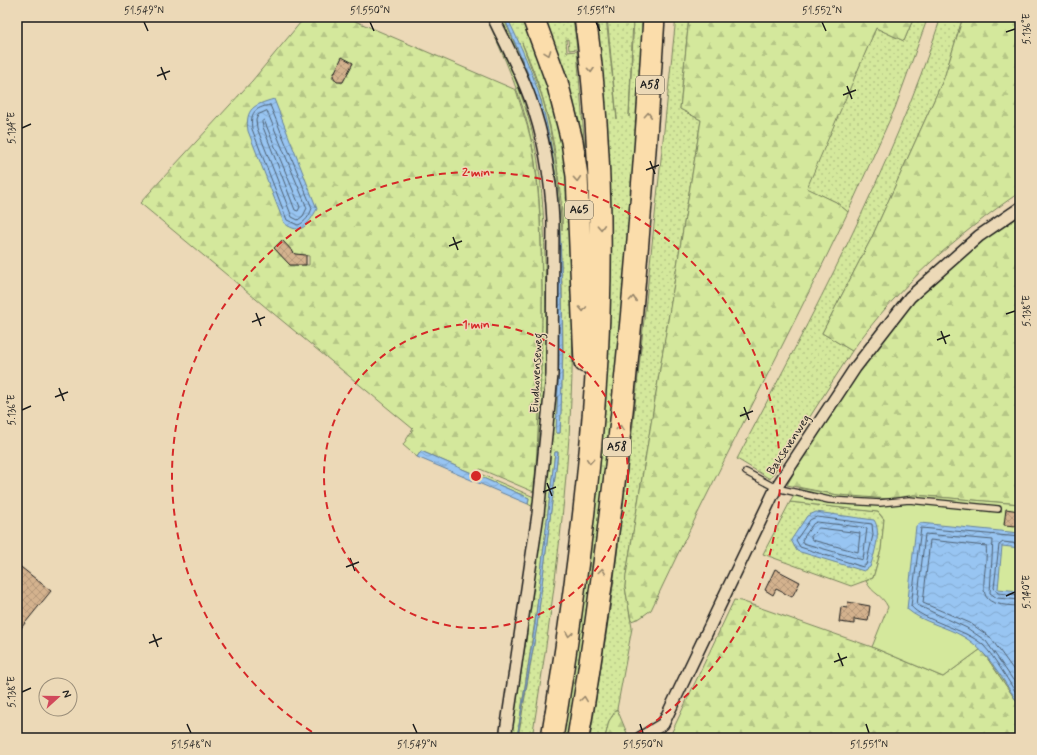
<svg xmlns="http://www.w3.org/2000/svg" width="1037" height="755" viewBox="0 0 1037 755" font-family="Mynerve,sans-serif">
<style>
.green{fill:url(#green-dots);stroke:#78825c;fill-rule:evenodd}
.forest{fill:url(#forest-firs);stroke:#78825c;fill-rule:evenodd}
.pitch{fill:#d4e89c;stroke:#78825c}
.water{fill:url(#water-waves);stroke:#66819c}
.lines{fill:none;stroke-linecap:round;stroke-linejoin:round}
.shore{stroke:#4e6072;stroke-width:1}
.building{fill:url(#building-cross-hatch);stroke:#1c1c1c}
.service-casing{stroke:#1c1c1c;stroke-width:8}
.minor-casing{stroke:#1c1c1c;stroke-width:14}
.motorway-casing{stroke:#1c1c1c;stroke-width:24}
.service{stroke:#ecd9b7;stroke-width:5.5}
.minor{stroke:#ecd9b7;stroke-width:11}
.motorway{stroke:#fbddab;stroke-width:21}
.oneway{stroke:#97866b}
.ticks{fill:none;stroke:#1c1c1c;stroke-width:1.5}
.ring{fill:none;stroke:#d62828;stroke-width:2;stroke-dasharray:7 5}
.labels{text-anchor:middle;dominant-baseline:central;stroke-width:3;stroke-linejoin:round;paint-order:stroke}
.shield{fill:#ecd9b7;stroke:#5a554a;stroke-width:1}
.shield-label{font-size:11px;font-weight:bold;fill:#1c1c1c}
.street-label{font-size:12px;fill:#1c1c1c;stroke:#ecd9b7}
.centre{fill:#d62828;stroke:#ecd9b7;stroke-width:2}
.ring-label{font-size:12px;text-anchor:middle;font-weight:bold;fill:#d62828;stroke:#ecd9b7;stroke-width:3;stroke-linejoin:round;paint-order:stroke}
.neatline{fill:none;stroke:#1c1c1c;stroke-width:1.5}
.ticks-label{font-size:10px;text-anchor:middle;fill:#1c1c1c}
</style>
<defs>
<pattern id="green-dots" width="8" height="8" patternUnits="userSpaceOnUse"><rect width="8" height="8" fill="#d4e89c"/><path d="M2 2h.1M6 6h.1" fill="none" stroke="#b5c686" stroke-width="1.8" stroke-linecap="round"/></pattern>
<pattern id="forest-firs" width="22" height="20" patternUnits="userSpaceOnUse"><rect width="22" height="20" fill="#d4e89c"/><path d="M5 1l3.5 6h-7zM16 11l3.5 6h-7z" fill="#b5c686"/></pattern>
<pattern id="water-waves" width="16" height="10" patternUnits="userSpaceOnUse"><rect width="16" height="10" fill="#98c5f2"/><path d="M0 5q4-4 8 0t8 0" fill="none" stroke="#82a9cf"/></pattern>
<pattern id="building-cross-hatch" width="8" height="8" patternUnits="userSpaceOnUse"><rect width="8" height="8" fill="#d4b28e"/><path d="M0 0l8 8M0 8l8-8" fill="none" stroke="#b5987a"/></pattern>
</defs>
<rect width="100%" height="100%" fill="#ecd9b7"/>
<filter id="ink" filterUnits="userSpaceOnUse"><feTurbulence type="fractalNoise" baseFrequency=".025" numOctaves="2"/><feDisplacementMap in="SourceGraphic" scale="8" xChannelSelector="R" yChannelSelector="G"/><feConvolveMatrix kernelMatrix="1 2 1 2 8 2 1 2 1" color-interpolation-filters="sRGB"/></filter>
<g filter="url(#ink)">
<g class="green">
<path d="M486 17H489C505 53 521 89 531 127 542 171 544 216 545 260 546 297 547 335 546 372 545 413 541 453 538 493L534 492C540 423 542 355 542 286 541 238 541 187 531 139 522 97 504 56 486 17Z"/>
<path d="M495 17H503L529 76 545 131 558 236 559 362 556 433H560L563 350 562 288 559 216 555 171 541 100 507 17H523C538 54 553 92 560 132 569 174 570 217 571 260 579 421 557 579 532 738H518L537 626 558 452H555L536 614 517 738H511L532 600 544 493 550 236 539 134ZM522 43C543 90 554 133 559 184 561 200 563 215 562 230L557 170 550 129 543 99Z"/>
<path d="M539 17H558L563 20 573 17 577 49 569 50 568 39 566 40 567 52 577 51 585 151Z"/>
<path d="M594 17H606L617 119 607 17H633L629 117 634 17H647L643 81 607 465 569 738H562L582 611Z"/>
<path d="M676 17H689L680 109 701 120 626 575 625 587 632 628 617 709 609 721 605 738H590L611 602 633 424Z"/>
<path d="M914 17H928L895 108 848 212 836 202 806 188 876 28 904 41Z"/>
<path d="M941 17H963L944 78 871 239 822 333 852 351 770 479 737 459C812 315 891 171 941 17Z"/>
<path d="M790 502 878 512 884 520 881 550 873 578 851 586 763 554Z"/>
</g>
<g class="forest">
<path d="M305 17H346L516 90C521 107 527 123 531 140 541 191 541 245 542 297 542 362 539 427 534 492L480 469 478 473 534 497 533 507 528 504 529 498 421 451 417 457 403 445 413 429 140 203 252 81ZM342 58 353 63 342 83 337 81 332 77ZM282 240 295 254 309 256V265H290L274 248Z"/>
<path d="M689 17H914L904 41 876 28 807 188 836 202 848 212C784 346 714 476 651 610L640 618 631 621 625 587 626 575 701 120 680 109Z"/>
<path d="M963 17H1020V192C956 236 897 287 852 351L822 333 871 239 944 78Z"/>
<path d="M1020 212V504L914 495 890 500 838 495 787 485C825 417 868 349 922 293 952 262 986 237 1020 212Z"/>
<path d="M734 600 741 601 872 647 943 677 981 649 1020 706V738H669Z"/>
<path d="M617 709 629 738H605L609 721Z"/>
</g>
<path class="pitch" d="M799 488 838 495 890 499 914 495 1020 504V706L981 649 943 677 872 647 888 607C881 593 873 595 866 581L873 578 881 550 884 519 878 512 790 502Z"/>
<g class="water">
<path d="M504 17H507C520 44 533 73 541 101 556 155 560 211 561 266 563 322 563 377 560 433H556L559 362 558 236 545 131 529 76Z"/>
<path d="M274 99 317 209C308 224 302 237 284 223L248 131C245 108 254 105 274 99Z"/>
<path d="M421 451 529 498 528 504 417 457Z"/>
<path d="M555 452H558L537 626 517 738 535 624Z"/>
<path d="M816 512 874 520C882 531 874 555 870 567L864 571 797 551 791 540 807 516Z"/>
<path d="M920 523 1020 533V548L1002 546 998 589 1020 591V706C1004 682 989 652 964 637 946 626 923 623 907 609L916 526Z"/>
</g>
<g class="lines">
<g class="shore">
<path d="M270 105 312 208C310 215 305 223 298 225L287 220 252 129C250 113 254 108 270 105Z"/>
<path d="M267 111 307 208 303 216 298 220 292 217 257 128 256 120 258 115Z"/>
<path d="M264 120 300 207 298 211 295 210 263 127 262 122Z"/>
<path d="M817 517 872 524 873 535 866 565 863 567 800 547 796 540 810 520Z"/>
<path d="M817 522 867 528 863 560 803 543 802 540 813 524Z"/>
<path d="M819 528 860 533 858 552 812 540 811 537Z"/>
<path d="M1020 537 921 528 911 606C921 620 966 629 983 645 995 657 1010 684 1020 699"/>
<path d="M1020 544 1003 542 999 545 994 588 998 593 1020 595"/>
<path d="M1020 600 997 598 990 593 993 540 925 534 917 605 967 628 986 641 1020 690"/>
<path d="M1020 606C979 605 982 597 986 561 986 556 987 550 986 546L930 540 923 603 970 623 990 637 1020 679"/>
</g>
</g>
<g class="building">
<path d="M342 57 353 63 343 82H337L333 76Z"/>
<path d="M282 240 295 254 306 255V265H290L274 248Z"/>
<path d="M1006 509 1019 511 1017 526 1004 525Z"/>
<path d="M17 564 51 591 17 633Z"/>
<path d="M775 569 800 582 792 597 776 589 773 595 765 590Z"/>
<path d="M848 602 870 606 868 621 854 619V624L839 622 841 607 847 608Z"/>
</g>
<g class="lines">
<defs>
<path id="service" d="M746 472 776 488 829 500 880 503 909 500 998 509"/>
<g id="minor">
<path d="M493 17C506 44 520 70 530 98 544 136 551 180 553 221L552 375 538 514 505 738"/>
<path d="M640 738 663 724 776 488 855 368 910 297 979 236 1020 208"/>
</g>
<g id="motorway">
<path d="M533 17 557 82 572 141 577 176 585 362"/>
<path d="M552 738C591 500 619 257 585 17"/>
<path d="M578 738C618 500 639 258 654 17"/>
</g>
</defs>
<use href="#service" class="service-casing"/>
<use href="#minor" class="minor-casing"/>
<use href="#motorway" class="motorway-casing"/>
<use href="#service" class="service"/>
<use href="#minor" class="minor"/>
<use href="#motorway" class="motorway"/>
</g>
<defs><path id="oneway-chevron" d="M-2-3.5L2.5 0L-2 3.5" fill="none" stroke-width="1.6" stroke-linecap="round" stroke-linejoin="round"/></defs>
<g class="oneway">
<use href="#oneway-chevron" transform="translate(548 53) rotate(70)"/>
<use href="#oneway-chevron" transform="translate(591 70) rotate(86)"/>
<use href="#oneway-chevron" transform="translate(648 115) rotate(-86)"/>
<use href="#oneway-chevron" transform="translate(577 179) rotate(86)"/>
<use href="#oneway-chevron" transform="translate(601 227) rotate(87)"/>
<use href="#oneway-chevron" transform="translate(633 299) rotate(-85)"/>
<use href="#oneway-chevron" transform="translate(583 309) rotate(88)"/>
<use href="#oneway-chevron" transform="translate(620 428) rotate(-83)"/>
<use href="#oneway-chevron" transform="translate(590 461) rotate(94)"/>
<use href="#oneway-chevron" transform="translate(602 571) rotate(-82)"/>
<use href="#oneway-chevron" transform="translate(569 634) rotate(99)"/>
<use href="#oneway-chevron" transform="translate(584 699) rotate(-82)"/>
</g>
</g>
<path class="ticks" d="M144 22 148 31M370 22 374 31M596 22 600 31M822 22 826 31M1006 32 1015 29M161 67 166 80M157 76 170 71M847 86 852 99M843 95 856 90M22 128 31 124M650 161 655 174M646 170 659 165M453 237 458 250M449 246 462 241M256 313 261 326M1006 314 1015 311M252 322 265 317M941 331 946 344M937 340 950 335M59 388 64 401M55 397 68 392M744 407 749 420M22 410 31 406M740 416 753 411M547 483 552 496M543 492 556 487M350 558 355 571M346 567 359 562M1006 596 1015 592M153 634 158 647M149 643 162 638M838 653 843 666M834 662 847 657M22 692 31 688M187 724 191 733M413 724 417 733M640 724 643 733M866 724 869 733"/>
<g class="ring">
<circle cx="476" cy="476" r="152"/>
<path d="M322 738A304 304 0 1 1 630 738"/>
</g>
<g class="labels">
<g class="shield">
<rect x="636" y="76" width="28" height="18" rx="3"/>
<rect x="565" y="201" width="28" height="18" rx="3"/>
<rect x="603" y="438" width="28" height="18" rx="3"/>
</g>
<g class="shield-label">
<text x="650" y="85">A58</text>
<text x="579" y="210">A65</text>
<text x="617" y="447">A58</text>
</g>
<g class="street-label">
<text transform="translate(537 373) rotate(-87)">Eindhovenseweg</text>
<text transform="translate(789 445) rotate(-57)">Baksevenweg</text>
</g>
</g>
<circle cx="476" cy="476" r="6" class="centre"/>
<g class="ring-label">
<text x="476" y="176">2 min</text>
<text x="476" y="328">1 min</text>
</g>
<rect width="1037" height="755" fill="none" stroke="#ecd9b7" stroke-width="44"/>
<g transform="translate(58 697) rotate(69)"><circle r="19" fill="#ecd9b7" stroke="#998d79"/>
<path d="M0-3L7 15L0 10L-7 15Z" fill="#d1495b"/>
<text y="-6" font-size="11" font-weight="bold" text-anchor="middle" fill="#1c1c1c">N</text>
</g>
<rect x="22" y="22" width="993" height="711" class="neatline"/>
<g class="ticks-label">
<text x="144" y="14">51.549°N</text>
<text x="370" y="14">51.550°N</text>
<text x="596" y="14">51.551°N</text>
<text x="822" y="14">51.552°N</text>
<text transform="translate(1026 29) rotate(-90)" y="4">5.136°E</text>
<text transform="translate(11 128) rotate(-90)" y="4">5.134°E</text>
<text transform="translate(1026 311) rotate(-90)" y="4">5.138°E</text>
<text transform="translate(11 410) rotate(-90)" y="4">5.136°E</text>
<text transform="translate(1026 592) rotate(-90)" y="4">5.140°E</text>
<text transform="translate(11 692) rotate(-90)" y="4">5.138°E</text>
<text x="191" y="748">51.548°N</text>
<text x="417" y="748">51.549°N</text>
<text x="643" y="748">51.550°N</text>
<text x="869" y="748">51.551°N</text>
</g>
</svg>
